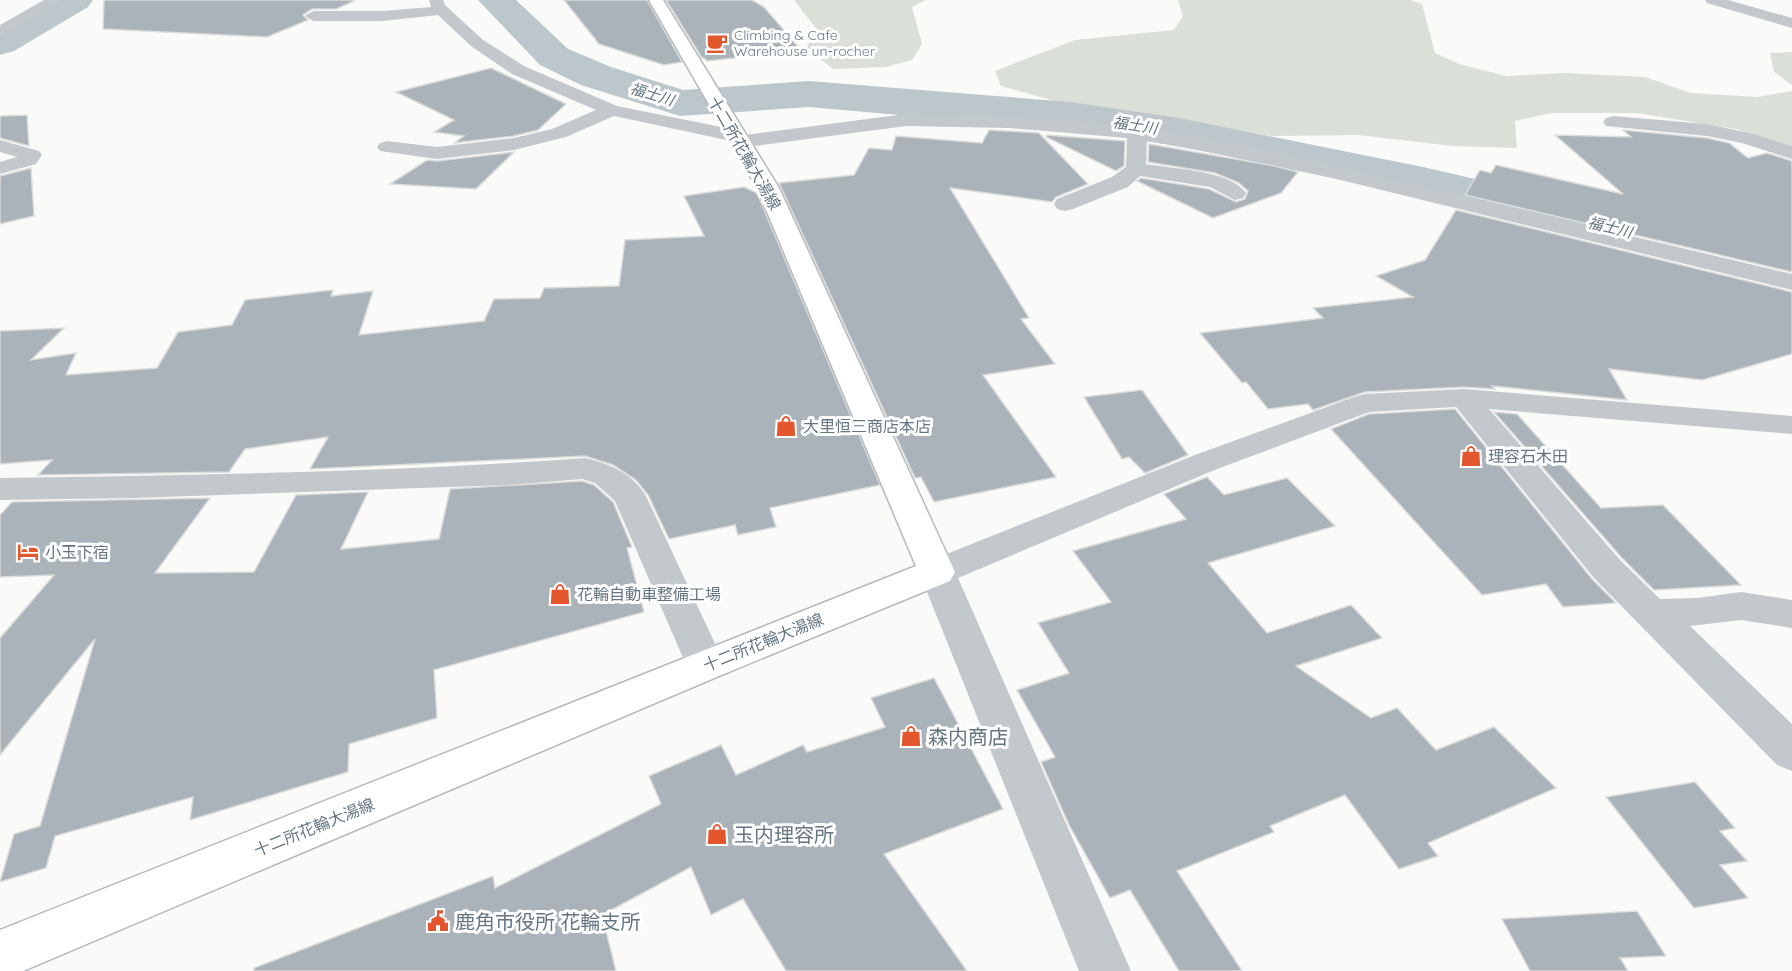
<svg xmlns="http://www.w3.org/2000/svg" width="1792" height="971" viewBox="0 0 1792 971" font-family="Quicksand,'Noto Sans JP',sans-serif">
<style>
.green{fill:#dadfd7}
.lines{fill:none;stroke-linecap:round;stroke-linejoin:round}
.river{fill:#bbc7cb;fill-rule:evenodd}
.building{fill:#aab3b9;stroke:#dcdcda;stroke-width:1.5}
.primary-casing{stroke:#b5babe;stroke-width:3}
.street{fill:#c3c8cc;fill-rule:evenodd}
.primary{fill:#fff;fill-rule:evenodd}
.labels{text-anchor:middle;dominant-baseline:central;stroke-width:6;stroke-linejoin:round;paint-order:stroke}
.far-poi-label{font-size:14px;fill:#657683;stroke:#fff;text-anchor:start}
.far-water-label{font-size:15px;font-style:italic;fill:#60757c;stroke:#fff}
.street-label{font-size:16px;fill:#657683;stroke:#fff}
.poi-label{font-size:16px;fill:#657683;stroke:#fff;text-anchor:start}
.near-poi-label{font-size:20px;fill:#657683;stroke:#fff;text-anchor:start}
</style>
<rect width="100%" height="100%" fill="#fafaf8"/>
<g class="green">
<path d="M794 0H926L912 7 922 44 912 60 886 67 833 69 807 48 815 27Z"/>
<path d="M1178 0H1410L1422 4 1435 53 1459 64 1506 76 1566 73 1645 77 1691 93 1757 97 1792 91V146L1736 129 1637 113H1551L1515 121 1517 148 1452 146 1358 135 1272 136 1059 102 1001 86 995 71 1075 40 1174 30 1183 16Z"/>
<path d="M1792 52V85L1774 72 1770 53Z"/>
</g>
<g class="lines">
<g class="river">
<path d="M50 0H93L88 7 14 51 0 55V27Z"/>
<path d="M478 0H516L568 49 611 67 683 90 809 81 1070 102 1179 118 1423 167 1593 206 1601 218 1593 230 1574 234 1423 197 1179 146 1070 130 809 107 680 116 581 85 540 65Z"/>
</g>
</g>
<g class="building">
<path d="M104 0H354V1L336 9H312L303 15 308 20 267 37 103 29Z"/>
<path d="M564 0H647L682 62 664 65 599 44Z"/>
<path d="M666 0H752L764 7 802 51 707 61 704 58H702Z"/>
<path d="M491 68 566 104 538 130 514 136 454 143 464 136 434 132 454 120 396 92Z"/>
<path d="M27 115 29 146 0 138V116Z"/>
<path d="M989 130 1039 133 1088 184 1056 197 1052 202 950 188 1029 318 1021 319 1055 364 983 375 1056 477 934 502 921 477 915 478 779 183 854 175 869 148 892 150 896 136 982 143Z"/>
<path d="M1623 130 1707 138 1729 143 1748 158 1767 153 1792 161V272L1465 195 1480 170 1491 173 1496 165 1623 194 1555 135 1631 137Z"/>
<path d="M1047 135 1125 141 1124 166 1116 171 1046 137Z"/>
<path d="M1149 144 1275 166 1298 172 1281 193 1213 218 1137 181 1141 178 1209 189 1236 202 1245 199 1248 191 1239 183 1215 173 1148 162Z"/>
<path d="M514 152 476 189 390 184 427 160 437 161Z"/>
<path d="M31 168 34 216 0 224V176Z"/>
<path d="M744 187 757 193 880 485 770 508 776 527 738 535 735 525 669 539 648 495 636 480 613 465 585 456 310 469 328 437 245 449 229 472 38 475 52 460 0 464V331L64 328 31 360 76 353 66 375 157 368 178 332 232 325 245 300 333 290 331 296 373 291 359 335 484 321 494 299 540 298 544 288 619 286 625 240 704 236 684 196Z"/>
<path d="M1456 210 1792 292V354L1702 380 1609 369 1627 400 1492 386 1495 389 1464 387 1365 392 1313 410 1308 404 1268 409 1246 382 1242 383 1200 333 1323 318 1313 308 1413 297 1376 276 1425 260Z"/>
<path d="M1142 390 1188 455 1145 473 1129 457 1122 459 1084 397Z"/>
<path d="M1455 409 1592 579 1616 603 1563 607 1546 584 1482 595 1331 429 1369 414Z"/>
<path d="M1494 412 1517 414 1601 508 1663 505 1741 585 1654 590 1622 558Z"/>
<path d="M1207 477 1224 495 1287 478 1335 526 1208 563 1267 633 1351 605 1382 638 1296 666 1371 718 1397 708 1436 750 1494 727 1556 788 1428 843 1438 856 1399 869 1345 795 1270 826 1274 832 1177 871 1242 971H1179L1130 890 1110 898 1069 825 1041 762 1055 757 1017 690 1069 673 1038 623 1111 602 1073 551 1186 519 1164 494Z"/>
<path d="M582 481 594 485 613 502 632 547 627 548 644 612 434 670 437 718 349 744 348 772 190 820 193 797 55 836 46 868 0 882 14 834 40 826 95 639 0 755V638L54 575 0 577V515L12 502 210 498 155 573 254 572 296 495 368 492 341 549 439 539 450 489Z"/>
<path d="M934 678 1003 809 884 854 967 971H786L743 899 711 915 691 867 602 915 616 971H254V968L493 876 495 888 661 804 649 776 721 745 736 775 803 745 807 752 885 727 871 698Z"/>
<path d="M1695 782 1735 828 1720 831 1747 861 1720 865 1748 898 1694 908 1606 797Z"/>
<path d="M1637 911 1666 956 1620 958 1628 971H1530L1502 919Z"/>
</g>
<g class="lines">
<defs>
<path id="primary" d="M649 0H663L779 188 955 572 950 581 719 676 23 971H0V930L916 566 757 188Z"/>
</defs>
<use href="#primary" class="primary-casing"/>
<g class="street">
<path d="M44 0H62L0 36V25Z"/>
<path d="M429 0H443L445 5 483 40 524 66 617 106 736 130 743 132 745 135 906 114 1010 116 1092 122 1183 134 1275 152 1792 274V290L1275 164 1147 141 1146 164C1172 169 1230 170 1246 193L1243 198 1235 200 1210 187 1140 176 1128 187 1073 209 1065 211 1057 209 1054 204 1057 199 1112 177 1126 167 1127 138 1010 128 906 126 740 148 733 146 731 141 614 116 566 137 514 150 437 159 380 151 377 147 380 143 387 141 437 147 514 138 552 129 596 110 512 74 471 46 438 15 383 21H313L305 16 313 11H383L431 7Z"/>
<path d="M1705 0H1728L1792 18V28L1707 3Z"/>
<path d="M1613 116 1707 124 1754 134 1792 146V159L1742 143 1707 136 1606 126 1603 122 1606 118Z"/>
<path d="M0 140 39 151 42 155 36 164 0 174V162L17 157 0 152Z"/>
<path d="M1464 389 1792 416V434L1489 409 1620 560 1660 599 1698 598 1741 592 1792 600V628L1741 620 1690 626 1792 724V771L1777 765 1594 578 1456 407 1369 412 1217 469 958 578 1131 971H1079L919 572 924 563 1195 455 1354 397 1365 394Z"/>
<path d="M585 458C610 464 632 473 646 496L725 665 719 676 705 681 691 676 615 501 595 483 582 479 507 485 134 498 0 500V478C195 475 391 472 585 458Z"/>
</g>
<use href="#primary" class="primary"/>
</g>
<defs>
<symbol id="cafe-bare" viewBox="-9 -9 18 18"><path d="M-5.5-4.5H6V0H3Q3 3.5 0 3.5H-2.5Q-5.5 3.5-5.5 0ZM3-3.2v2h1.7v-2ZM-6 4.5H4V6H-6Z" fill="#e4572e" stroke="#fff" stroke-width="2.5" paint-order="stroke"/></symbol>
<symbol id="shop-bare" viewBox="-9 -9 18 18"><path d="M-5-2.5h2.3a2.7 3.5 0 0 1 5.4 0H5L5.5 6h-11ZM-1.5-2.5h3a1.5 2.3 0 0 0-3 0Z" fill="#e4572e" stroke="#fff" stroke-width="2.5" paint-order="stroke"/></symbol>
<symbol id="hotel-bare" viewBox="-9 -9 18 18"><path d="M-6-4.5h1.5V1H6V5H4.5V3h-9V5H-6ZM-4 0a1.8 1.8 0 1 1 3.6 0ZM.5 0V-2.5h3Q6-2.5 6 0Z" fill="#e4572e" stroke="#fff" stroke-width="2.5" paint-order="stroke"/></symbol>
<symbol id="civic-bare" viewBox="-9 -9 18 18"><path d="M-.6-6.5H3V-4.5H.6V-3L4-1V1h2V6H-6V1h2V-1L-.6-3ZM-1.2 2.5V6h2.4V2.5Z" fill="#e4572e" stroke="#fff" stroke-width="2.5" paint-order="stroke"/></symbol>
</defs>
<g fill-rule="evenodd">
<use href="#cafe-bare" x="702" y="28" width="30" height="30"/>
<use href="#shop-bare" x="771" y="411" width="30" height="30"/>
<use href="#shop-bare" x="1456" y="441" width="30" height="30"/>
<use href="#hotel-bare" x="13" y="537" width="30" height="30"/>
<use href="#shop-bare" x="545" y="579" width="30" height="30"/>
<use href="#shop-bare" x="896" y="721" width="30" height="30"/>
<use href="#shop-bare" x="702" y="819" width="30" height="30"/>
<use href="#civic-bare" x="423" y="906" width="30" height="30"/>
</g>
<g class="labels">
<g class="far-poi-label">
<text x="734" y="35">Climbing &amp; Cafe<tspan x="734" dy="16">Warehouse un-rocher</tspan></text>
</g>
<g class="far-water-label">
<text transform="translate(652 94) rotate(17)">福士川</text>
<text transform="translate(1135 125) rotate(9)">福士川</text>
<text transform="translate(1610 227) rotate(14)">福士川</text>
</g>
<g class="street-label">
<text transform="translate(745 153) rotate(60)">十二所花輪大湯線</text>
<text transform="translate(763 642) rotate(-22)">十二所花輪大湯線</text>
<text transform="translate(314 827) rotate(-22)">十二所花輪大湯線</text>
</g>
<g class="poi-label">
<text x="803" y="426">大里恒三商店本店</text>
<text x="1488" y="456">理容石木田</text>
<text x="45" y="552">小玉下宿</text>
<text x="577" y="594">花輪自動車整備工場</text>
</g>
<g class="near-poi-label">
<text x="928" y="736">森内商店</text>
<text x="734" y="834">玉内理容所</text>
<text x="455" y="921">鹿角市役所 花輪支所</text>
</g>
</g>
</svg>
